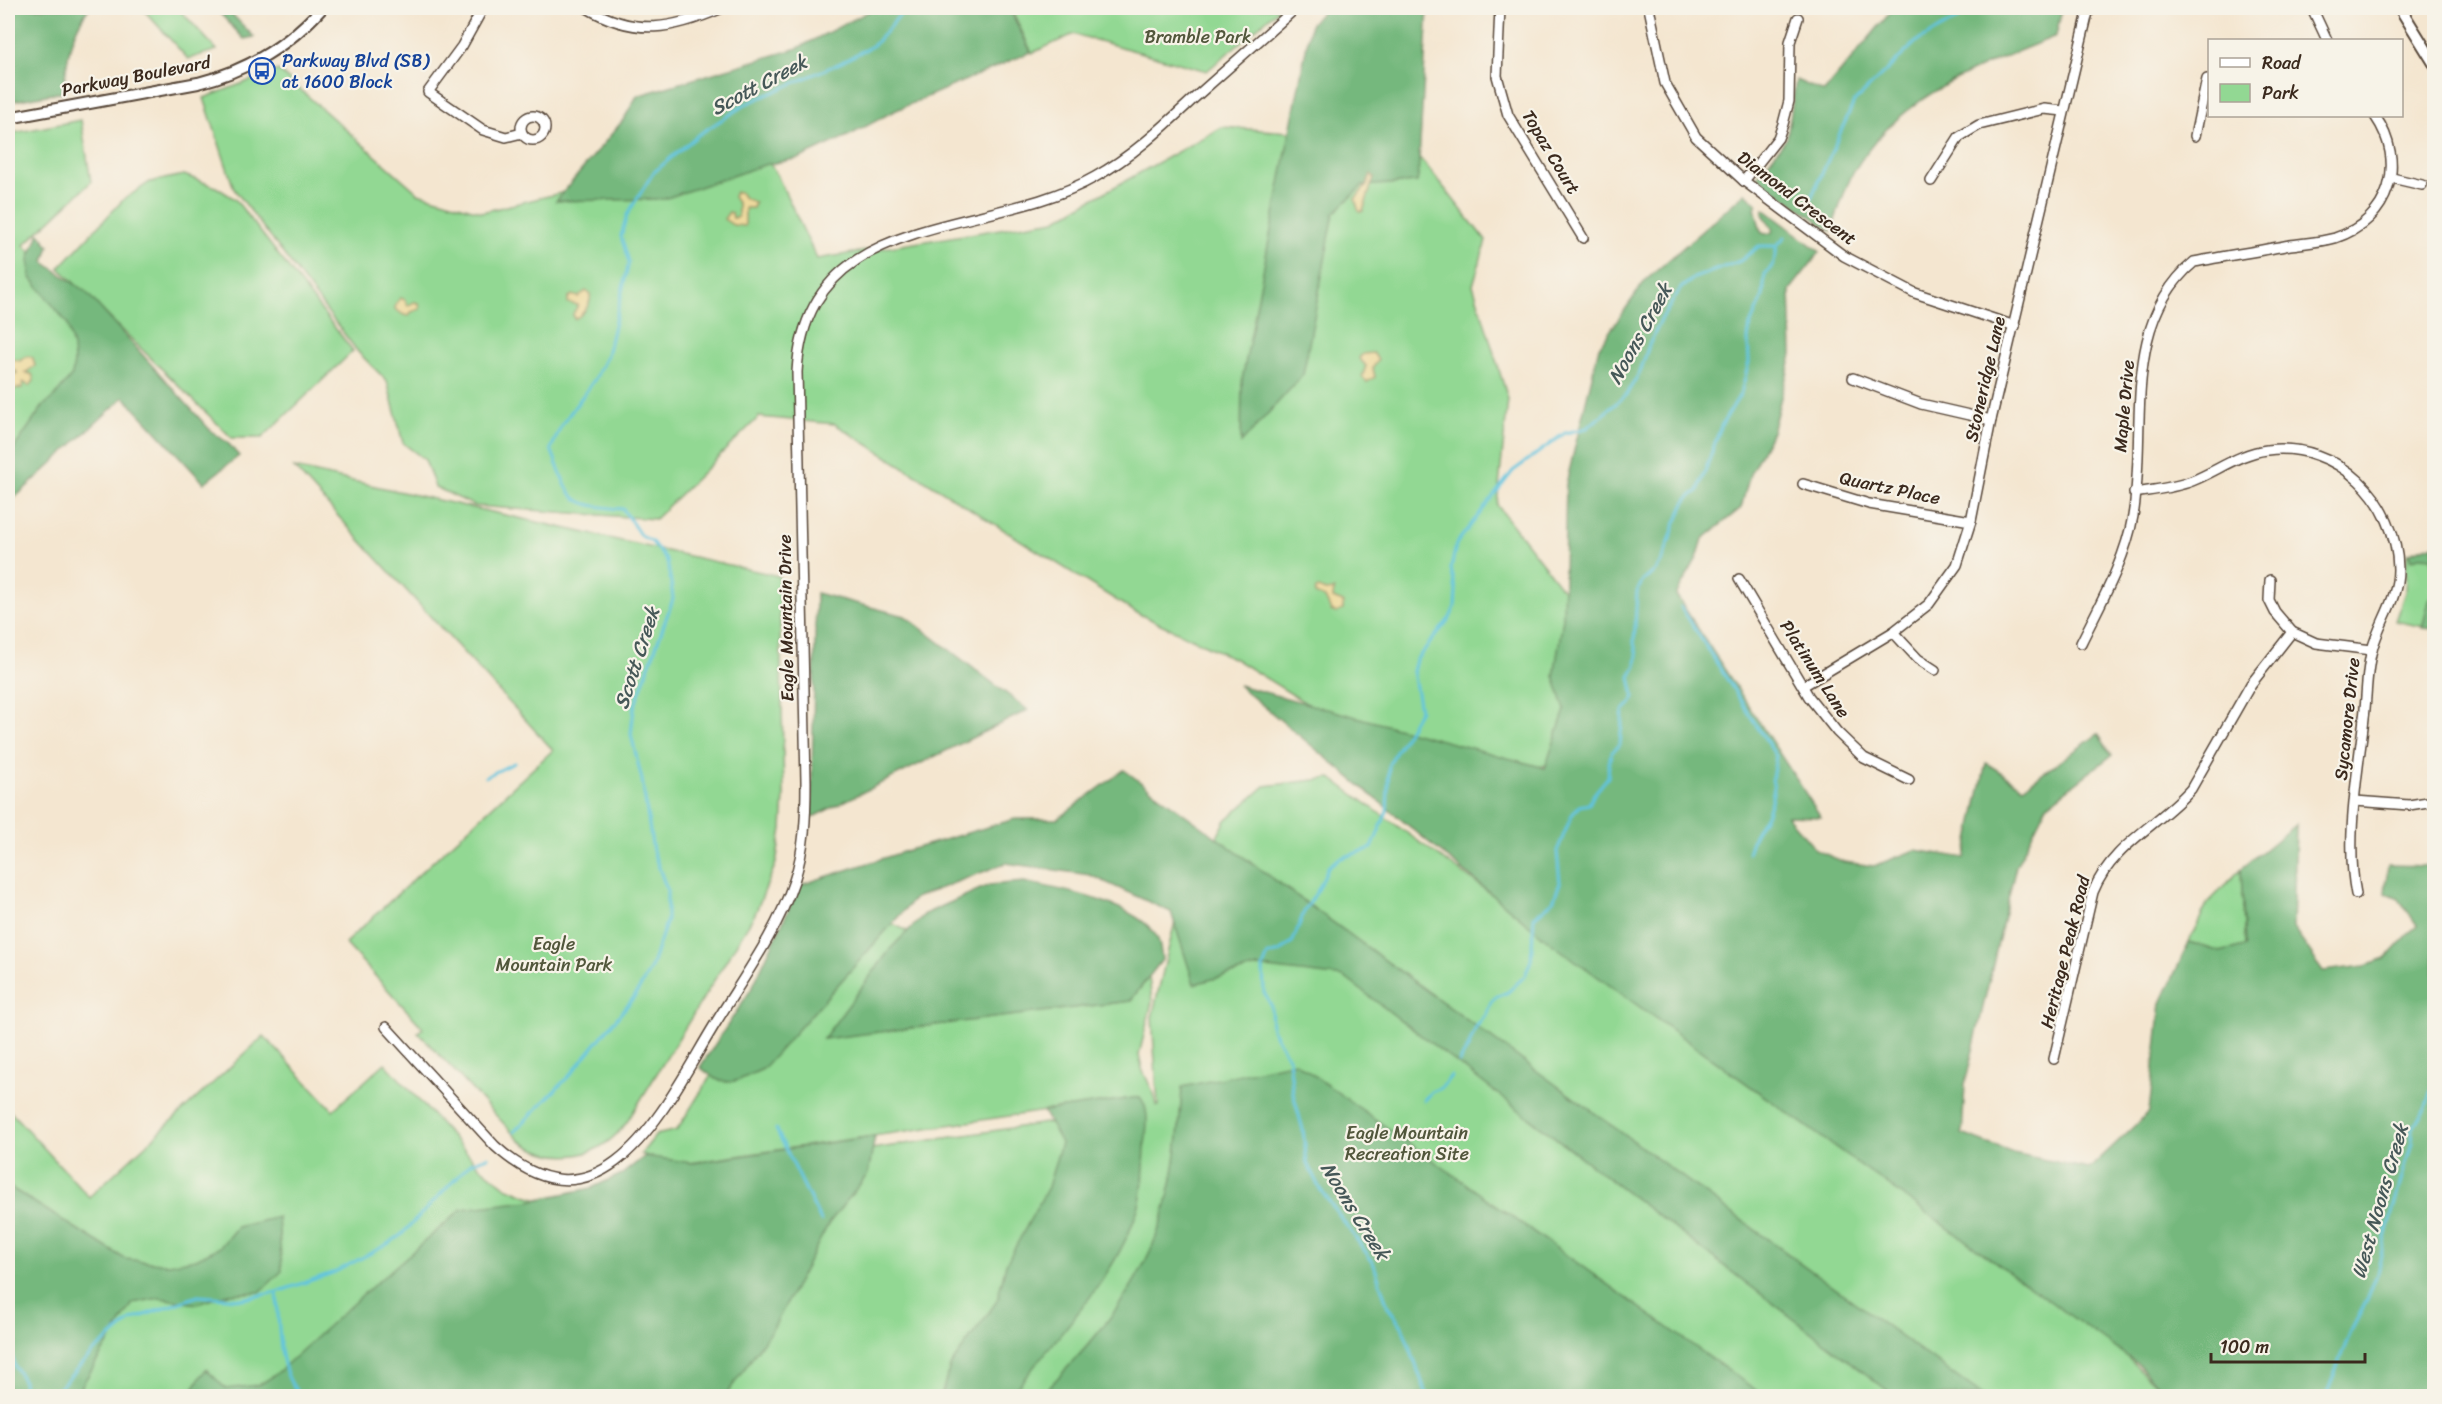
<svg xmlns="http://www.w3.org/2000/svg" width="2442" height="1404" viewBox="0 0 2442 1404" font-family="Sriracha,sans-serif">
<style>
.green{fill:#92d893;stroke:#668158;stroke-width:1.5;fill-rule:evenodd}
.forest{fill:#75b87d;stroke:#58714e;stroke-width:1.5}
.sand{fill:#eeda9e;stroke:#94825e;stroke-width:1.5}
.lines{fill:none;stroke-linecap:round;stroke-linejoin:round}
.stream{stroke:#61c4df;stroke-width:3}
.minor-casing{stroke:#574639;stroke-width:12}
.tertiary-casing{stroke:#574639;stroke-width:14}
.minor{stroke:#fff;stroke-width:9}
.tertiary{stroke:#fff;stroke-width:10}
.labels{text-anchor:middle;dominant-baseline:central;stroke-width:4.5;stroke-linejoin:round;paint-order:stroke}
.park-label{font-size:18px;fill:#51563b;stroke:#f7f3e8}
.transit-label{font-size:18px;fill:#164399;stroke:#f7f3e8;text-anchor:start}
.street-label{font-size:18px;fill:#3b2a1e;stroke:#f7f3e8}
.water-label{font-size:20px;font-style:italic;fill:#465858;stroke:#f7f3e8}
</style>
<rect width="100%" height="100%" fill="#f7f3e8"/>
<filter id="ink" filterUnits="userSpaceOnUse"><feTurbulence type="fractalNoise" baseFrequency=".0167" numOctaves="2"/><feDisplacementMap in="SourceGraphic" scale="12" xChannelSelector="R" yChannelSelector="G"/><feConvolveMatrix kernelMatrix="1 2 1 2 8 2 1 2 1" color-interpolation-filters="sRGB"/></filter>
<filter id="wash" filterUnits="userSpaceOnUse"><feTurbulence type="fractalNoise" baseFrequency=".008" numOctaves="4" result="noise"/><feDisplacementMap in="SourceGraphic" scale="24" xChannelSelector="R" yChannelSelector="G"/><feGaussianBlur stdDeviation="1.35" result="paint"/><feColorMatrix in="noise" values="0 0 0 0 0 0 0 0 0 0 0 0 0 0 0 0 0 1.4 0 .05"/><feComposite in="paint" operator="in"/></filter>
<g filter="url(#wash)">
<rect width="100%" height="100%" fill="#f4e6d0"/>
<g class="green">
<path d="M142 8H178L217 50 188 59Z"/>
<path d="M1011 8H1280L1207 71 1074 34 1032 53Z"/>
<path d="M278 70 418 193 482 212 586 187 750 132 776 173 817 259 1055 220 1222 127 1405 141 1434 175 1486 241 1473 285 1508 399 1497 505 1585 618 1586 753 1505 777 1346 728 1235 659 1135 612 835 424 759 417 655 519 475 506 435 487 425 460 403 443 387 381 358 352 234 189 204 98Z"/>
<path d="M81 120 91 182 24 245 130 358 8 470V134Z"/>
<path d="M184 175 216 187 235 199 353 351 262 438H232L59 268 123 200 150 182Z"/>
<path d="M294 468 779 576 784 795 782 829 776 863 755 914 627 1122C600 1159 559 1166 520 1141L418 1032 423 1028 345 943 553 750Z"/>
<path d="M2434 544V629L2395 621 2405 592 2407 554Z"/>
<path d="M1331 778 2112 1343 2168 1396H8V1109L89 1197 264 1036 333 1110 385 1063 479 1166 506 1187 525 1195 547 1201 621 1189 658 1159 641 1154 656 1135 677 1130 786 955 818 886 921 938 824 1038 1130 1001 1149 977 1152 1002 1139 1055 1142 1069 1154 1094 1156 1106H1158L1152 1017 1177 913 1226 820 1265 786ZM1140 1097 1145 1108 666 1180 689 1163Z"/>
<path d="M2241 869 2245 946 2220 952 2189 942 2207 904Z"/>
</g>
<g class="forest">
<path d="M8 8H89C68 37 68 57 63 92L8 102Z"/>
<path d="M215 8H226L254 37 244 39Z"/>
<path d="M872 8H1009L1031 52 892 112 852 134 800 158 764 165 664 199 556 201 624 119 637 96 798 48 868 12Z"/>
<path d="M1326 8H1428L1418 177 1417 182 1362 186 1334 213 1303 375 1241 443 1242 380 1311 23Z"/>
<path d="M1894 8H2062L2056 36C1977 68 1896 96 1852 175 1843 192 1838 213 1831 231L1757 177 1787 138 1796 80 1824 92Z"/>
<path d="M1745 193 1757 203 1755 208 1761 232 1765 234 1771 233 1773 230 1763 214 1764 209 1820 252 1790 290 1792 355 1772 432 1750 474 1741 508 1703 539 1697 558 1676 595 1821 817 1787 816 1816 850 1844 862 1874 866 1915 850 1965 858 1986 763 2024 787 2098 734 2112 755 2047 805 2016 866 1965 1084 1962 1134 2013 1153 2089 1169 2149 1112 2161 1003 2189 942 2220 952 2245 946 2241 869 2296 824 2293 928 2323 971 2365 966 2385 959 2417 925 2399 899 2385 893 2388 865 2428 866 2434 864V1396H2167L2139 1365 1552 944 1238 685 1545 768 1565 710 1554 676 1563 618 1566 484 1599 347 1645 281Z"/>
<path d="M39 233 49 246 44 262 86 292 211 431 228 443 239 456 204 483 124 397 8 504V457L43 406 55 396 72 375 74 362 73 347 67 323 31 278 29 259Z"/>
<path d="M2434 544V589L2432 586V557L2421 556 2411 560 2409 553Z"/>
<path d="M816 593 905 616 1028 710 811 818Z"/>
<path d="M2434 593V629L2422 628 2429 601Z"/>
<path d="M1124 770 1983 1396H1895L1344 977 1258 967 1194 984 1171 912 1090 875 1006 863 915 898 763 1069C733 1082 727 1091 700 1067L752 988 800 885 909 850 1015 819H1057Z"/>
<path d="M1024 882C1059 889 1138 903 1157 937 1160 943 1161 953 1162 960L1130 1001 823 1039 892 947 925 914 989 885Z"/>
<path d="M1295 1062 1764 1396H1040C1086 1350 1132 1299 1156 1237 1174 1190 1179 1137 1182 1087Z"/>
<path d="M1140 1097C1151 1110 1146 1130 1145 1146 1144 1165 1144 1187 1139 1205 1119 1274 1063 1329 1020 1384L1007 1396H941L950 1366 997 1301 1006 1264 1048 1187 1061 1143 1043 1111Z"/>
<path d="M875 1136 868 1174 829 1223 775 1325 729 1391 722 1396H188L206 1369 226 1389 259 1385 275 1375 360 1297 462 1209 529 1201 591 1188 622 1174 645 1156 693 1163Z"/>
<path d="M8 1186 125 1259 169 1264 196 1259 220 1247 237 1227 278 1217 282 1271 260 1292 228 1294 197 1304 160 1298 133 1303 79 1390 88 1396H8Z"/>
</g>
<g class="sand">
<path d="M1371 174 1374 177 1363 211 1359 212 1355 199 1367 185Z"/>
<path d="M735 192H740L743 197 755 203 753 208H745V226L733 225 724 219 729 212 732 213 733 218 738 217V204L733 197Z"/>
<path d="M586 291 590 294C592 304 582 316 574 319L573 314 578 305 568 303V298L572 295 578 297Z"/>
<path d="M401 298 405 300 408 306 414 302 419 303 420 309 411 312 409 316 404 315 395 309 396 304Z"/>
<path d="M1373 353 1378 359 1373 368 1375 377 1367 382 1362 377 1366 366 1359 358 1363 354Z"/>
<path d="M29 356 33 358 35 366 25 373 32 374 34 381 29 386 23 382 22 388 14 389 10 381 12 375 17 373 16 371H11L10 362 13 359 20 361 25 357Z"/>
<path d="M1319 588 1325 591 1334 590 1333 598 1343 602V610L1336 613 1331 611 1325 598 1315 594 1316 589Z"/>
</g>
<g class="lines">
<g class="stream">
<path d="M8 9V8"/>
<path d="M1811 198 1854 102 1916 42 1977 8"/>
<path d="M1681 607 1776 756 1772 779 1774 788 1771 801 1767 813 1754 835 1748 853"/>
<path d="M485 777 514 763"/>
<path d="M1459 1062 1468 1048 1476 1027 1486 1015 1491 1002 1496 997 1508 992 1525 976 1531 960 1534 917 1553 901 1560 883 1557 851 1572 815 1579 806 1589 804 1594 794 1608 777 1609 762 1612 752 1620 744 1623 711 1632 702 1634 696 1630 677 1636 665 1637 655 1634 643 1637 592 1642 582 1656 570 1663 559 1674 527 1687 499 1698 491 1721 426 1741 393 1749 362 1748 339 1750 325 1763 296 1765 274C1774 266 1777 258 1776 246"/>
<path d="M1424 1100 1431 1092 1441 1088 1451 1076"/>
<path d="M776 1129 821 1221"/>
<path d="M514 1132 570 1075 635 996 651 968 667 920V890L653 851 642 780 631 734 634 708 673 599 671 583 667 561 652 542 640 535 623 509C566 505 571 499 551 449L561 426 595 379 607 355 629 262 621 236 627 215 653 173 698 135 746 104 840 63 874 45 906 8"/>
<path d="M277 1292C279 1320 277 1380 303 1396"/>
<path d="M8 1335 14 1365 23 1380 24 1396"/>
<path d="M47 1396 59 1388 92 1353 131 1320 198 1296 242 1299 277 1292 335 1272 386 1245 401 1235 471 1163 488 1157"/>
<path d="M1427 1396 1402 1326 1388 1307 1373 1262 1320 1189 1307 1163 1303 1130 1293 1093 1289 1059 1272 1029 1271 1005 1264 993 1263 967 1268 955 1280 952 1293 941 1304 912 1319 888 1328 867 1338 859 1372 848 1387 811 1389 764 1420 710 1413 671 1416 660 1450 618 1455 607 1456 590 1451 569 1456 544 1513 471 1565 433 1587 428 1626 395 1640 372 1649 345 1662 318 1681 288 1694 278 1740 261 1759 246H1776L1785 237"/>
<path d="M2326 1396 2350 1333 2366 1302 2377 1274 2385 1238 2412 1142 2413 1128 2426 1107 2434 1080"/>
</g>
</g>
</g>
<g filter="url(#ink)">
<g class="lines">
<defs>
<g id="minor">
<path d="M483 8 462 46 428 92 483 130 506 137 522 133"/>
<path d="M587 8C636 37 673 29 722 8"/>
<path d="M1500 8 1497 76 1508 115 1583 238"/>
<path d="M1649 8 1665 83 1696 137 1744 181 1844 256 1915 293 2015 326"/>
<path d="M2312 8 2327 40"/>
<circle cx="533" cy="128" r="12"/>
<path d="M2195 136 2207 79 2210 80"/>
<path d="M2392 178 2422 185"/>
<path d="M1744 181 1778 138 1783 124 1789 101 1790 42 1798 18"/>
<path d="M1931 181 1959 137 1979 125 2044 109 2064 111"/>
<path d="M1853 378 1921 404 1991 420"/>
<path d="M1803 484 1869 504 1971 521"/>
<path d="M2134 493C2153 490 2174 488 2192 481 2217 471 2240 453 2267 450 2338 441 2397 501 2398 569 2398 600 2379 622 2372 650 2366 671 2367 696 2364 718 2358 773 2345 839 2356 894"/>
<path d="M1739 579 1809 697 1837 732 1864 758 1909 780"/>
<path d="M2270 580 2269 600 2275 612 2292 632 2316 643 2372 650"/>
<path d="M1893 632 1918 659 1935 670"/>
<path d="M2081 643C2101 602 2125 561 2133 516 2148 430 2119 325 2194 262 2226 256 2258 251 2290 245 2304 243 2321 242 2335 238 2391 220 2407 162 2375 116"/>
<path d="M1803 686 1893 632 1929 604 1957 565 1971 521 1991 420 2089 8"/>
<path d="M2355 801 2409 805 2434 801"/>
<path d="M386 1027 495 1146C604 1245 667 1102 715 1024 743 978 777 932 794 881 805 848 806 815 806 782L797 372C806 206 989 238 1095 177 1131 157 1161 129 1191 101 1226 70 1261 39 1296 8"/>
<path d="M2054 1059 2093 892C2112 845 2159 825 2191 789L2251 684 2292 632"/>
</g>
<g id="tertiary">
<path d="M2400 8 2434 63"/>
<path d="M8 118 198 83C246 71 289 45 322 8"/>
</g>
</defs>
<use href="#minor" class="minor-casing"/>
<use href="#tertiary" class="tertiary-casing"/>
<use href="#minor" class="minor"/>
<use href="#tertiary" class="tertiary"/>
</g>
</g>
<defs>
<symbol id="bus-ring" viewBox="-11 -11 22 22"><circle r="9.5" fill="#f7f3e8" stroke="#1a4fb4" stroke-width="1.5"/><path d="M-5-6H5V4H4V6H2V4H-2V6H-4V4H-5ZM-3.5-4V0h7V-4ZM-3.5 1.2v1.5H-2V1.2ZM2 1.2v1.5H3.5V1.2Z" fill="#1a4fb4"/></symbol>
</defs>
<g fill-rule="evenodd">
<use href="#bus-ring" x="247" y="56" width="30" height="30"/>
</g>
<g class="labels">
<g class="park-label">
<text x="1198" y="37">Bramble Park</text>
<text x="554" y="944">Eagle<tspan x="554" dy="21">Mountain Park</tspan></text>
<text x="1407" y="1133">Eagle Mountain<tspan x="1407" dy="21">Recreation Site</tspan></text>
</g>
<g class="transit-label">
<text x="282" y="61">Parkway Blvd (SB)<tspan x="282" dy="21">at 1600 Block</tspan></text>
</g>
<g class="street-label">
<text transform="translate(136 76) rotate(-11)">Parkway Boulevard</text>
<text transform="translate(1551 152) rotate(59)">Topaz Court</text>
<text transform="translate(1797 198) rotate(37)">Diamond Crescent</text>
<text transform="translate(1985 379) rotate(-77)">Stoneridge Lane</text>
<text transform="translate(2124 406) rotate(-85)">Maple Drive</text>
<text transform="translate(1890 488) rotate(12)">Quartz Place</text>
<text transform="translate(786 618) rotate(-91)">Eagle Mountain Drive</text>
<text transform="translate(1815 669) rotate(57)">Platinum Lane</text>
<text transform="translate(2347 719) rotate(-84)">Sycamore Drive</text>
<text transform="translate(2065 952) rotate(-76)">Heritage Peak Road</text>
</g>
<g class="water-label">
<text transform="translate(759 85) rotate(-28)">Scott Creek</text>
<text transform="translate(1640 334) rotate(-61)">Noons Creek</text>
<text transform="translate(637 658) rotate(-72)">Scott Creek</text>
<text transform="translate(2380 1201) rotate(-74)">West Noons Creek</text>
<text transform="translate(1355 1211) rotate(58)">Noons Creek</text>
</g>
</g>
<rect width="2442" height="1404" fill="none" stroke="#f7f3e8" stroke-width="30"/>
<rect x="2208" y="39" width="195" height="78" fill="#f7f3e8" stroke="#aca397" stroke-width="1.5"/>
<rect x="2220" y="58" width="30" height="9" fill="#ffffff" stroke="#aca397" stroke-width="1.5"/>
<text x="2262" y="69" font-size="18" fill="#3b2a1e">Road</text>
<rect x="2220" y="84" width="30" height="18" fill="#92d893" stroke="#aca397" stroke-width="1.5"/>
<text x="2262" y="99" font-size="18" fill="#3b2a1e">Park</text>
<path d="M2211 1353v9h154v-9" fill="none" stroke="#3b2a1e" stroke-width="3"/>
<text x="2220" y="1353" font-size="18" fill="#3b2a1e" stroke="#f7f3e8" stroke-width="4.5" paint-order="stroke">100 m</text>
</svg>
